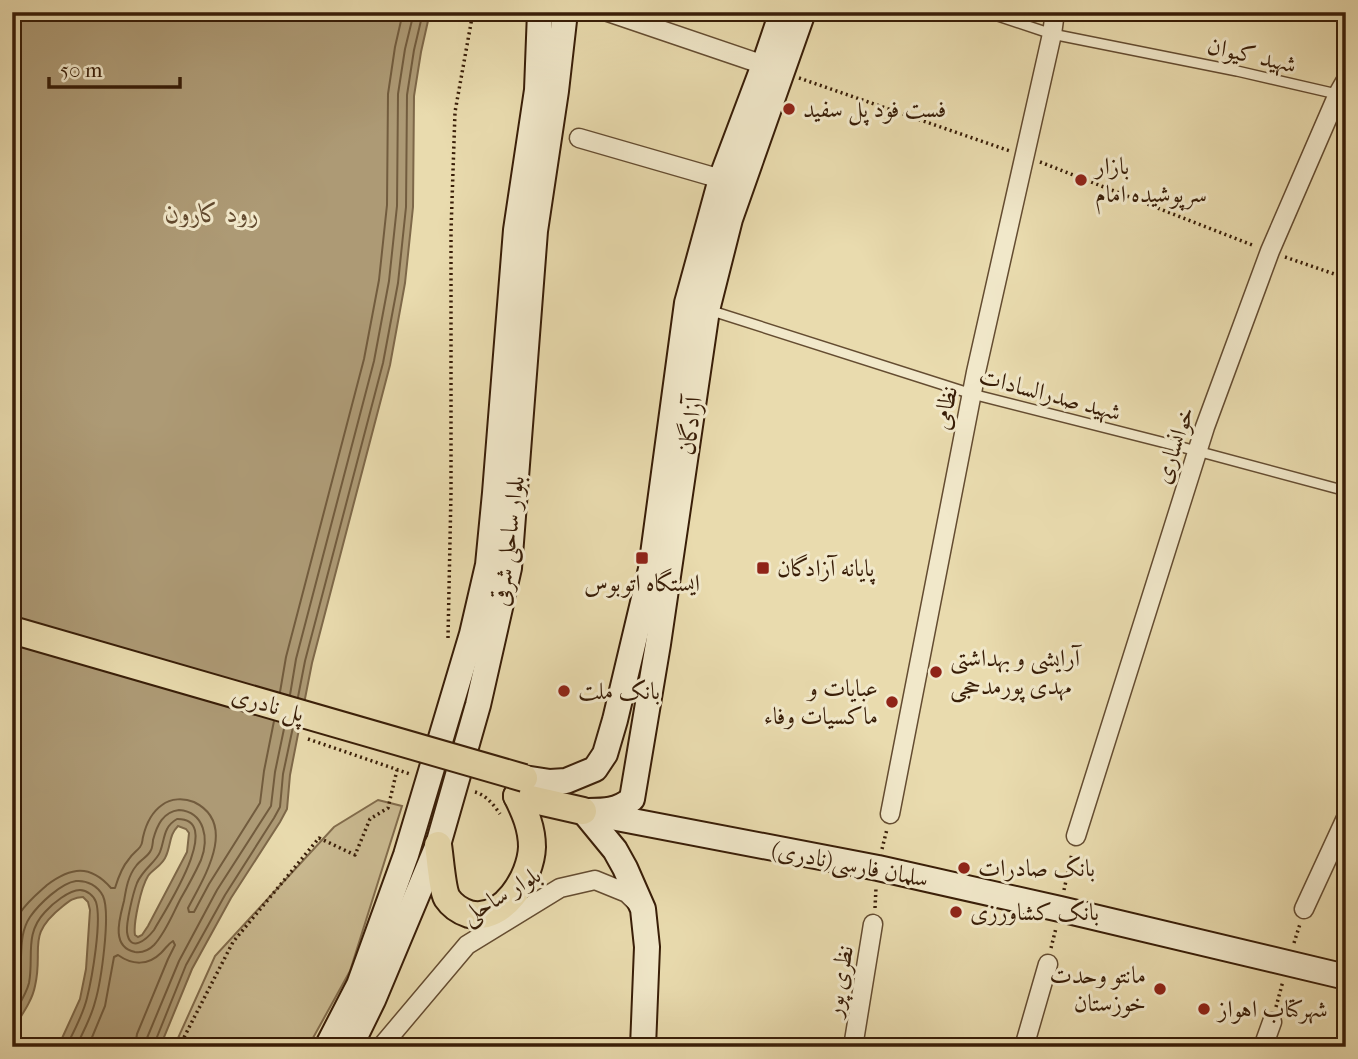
<svg xmlns="http://www.w3.org/2000/svg" width="1358" height="1059" viewBox="0 0 1358 1059" font-family="'IM FELL French Canon',Amiri,serif">
<style>
.green{fill:#cbbb92;stroke:#826c4c;stroke-width:2}
.water{fill:#ad9a75;stroke:#7e6849;stroke-width:2;fill-rule:evenodd}
.lines{fill:none;stroke-linecap:round;stroke-linejoin:round}
.shore{stroke:#725c3e;stroke-width:2}
.lane-casing{stroke:#644c31;stroke-width:12}
.street-casing{stroke:#644c31;stroke-width:21}
.secondary-casing{stroke:#381d07;stroke-width:28}
.primary-casing{stroke:#381d07;stroke-width:30}
.path{stroke:#381d07;stroke-width:3.5;stroke-dasharray:2 3.5;stroke-linecap:butt}
.lane{stroke:#f1e8ca;stroke-width:9}
.street{stroke:#f1e8ca;stroke-width:18}
.secondary{stroke:#f1e8ca;stroke-width:24}
.primary{stroke:#e9dbae;stroke-width:26}
.primary-bridge-casing{stroke:#381d07;stroke-width:30;stroke-linecap:butt}
.primary-bridge{stroke:#e9dbae;stroke-width:26}
.poi-dot{fill:#8f2418;stroke:#f1e8ca;stroke-width:2.5}
.labels{text-anchor:middle;dominant-baseline:central;stroke-width:6;stroke-linejoin:round;paint-order:stroke}
.street-label{font-size:24px;fill:#381d07;stroke:#f1e8ca}
.poi-label{font-size:24px;fill:#381d07;stroke:#f1e8ca;text-anchor:start}
.water-label{font-size:26px;font-style:italic;fill:#61492e;stroke:#f1e8ca}
</style>
<rect width="100%" height="100%" fill="#e9dbae"/>
<filter id="stains"><feTurbulence type="fractalNoise" baseFrequency=".00286" numOctaves="4"/><feColorMatrix values="0 0 0 0 .2 0 0 0 0 .09 0 0 0 0 .02 0 0 0 .5 -.17"/></filter>
<radialGradient id="worn" r=".72"><stop offset=".6" stop-color="#630" stop-opacity="0"/><stop offset="1" stop-color="#630" stop-opacity=".3"/></radialGradient>
<path class="green" d="M378 800 402 806 350 971 308 1047H174L215 956 334 827Z"/>
<path class="water" d="M12 12H430L421 52 414 96 413 207 405 283 390 365 312 663 290 775 287 809 280 822 231 898 192 969 160 1047H58L80 999 86 969 90 910 88 902 83 897C74 897 69 901 63 906 25 936 44 948 35 986 32 1002 20 1017 12 1031ZM178 826 186 829 189 833 187 852 148 926 142 935 138 937 135 935C133 924 141 887 148 876 153 869 163 865 166 856 171 845 169 835 178 826Z"/>
<g class="lines">
<g class="shore">
<path d="M280 692 286 657 364 359 379 280 387 205 388 94 395 47 403 12"/>
<path d="M290 695 296 659 374 361 389 281 397 206 398 94 405 49 414 12"/>
<path d="M298 697 305 661 383 363 398 283 406 207 407 95 414 50 423 12"/>
<path d="M179 810C205 812 209 839 201 860 195 873 188 886 181 898 173 913 166 932 154 945 149 950 142 953 135 952 110 947 120 917 124 901 126 889 128 876 136 866 140 860 148 857 151 850 152 849 153 842 153 840 157 825 163 812 179 810Z"/>
<path d="M177 819C226 818 164 912 154 930 147 939 130 954 127 932 126 923 133 893 137 883 143 869 156 862 160 852 165 839 163 827 177 819Z"/>
<path d="M12 934C14 927 16 920 20 913 27 902 37 894 47 885 71 867 90 864 111 888H115C118 878 122 867 129 859 132 854 137 851 140 847 143 843 142 841 143 837 146 824 152 812 162 805 171 798 184 798 194 802 239 824 203 879 188 908L189 912H194L209 884 260 803 264 771 274 721"/>
<path d="M12 999C28 971 14 941 30 917 39 904 61 883 76 881 87 880 98 886 103 896 111 914 101 982 95 1002 91 1018 83 1032 76 1047"/>
<path d="M12 1017C18 1006 26 995 29 983 34 957 24 934 45 912 52 904 69 890 80 890 87 890 94 896 96 902 102 921 92 978 87 998 83 1015 74 1031 66 1047"/>
<path d="M88 1047 105 1006 114 957 118 955C132 965 148 966 161 953 166 948 168 944 173 941L175 945 168 959 137 1034 135 1047"/>
<path d="M146 1047 147 1038 179 961 217 890 271 806 275 772 285 724"/>
<path d="M155 1047V1042L186 965 225 895 274 818 280 807 283 774 293 727"/>
</g>
<defs>
<g id="lane">
<path d="M986 12 1052 34 1237 71 1341 95"/>
<path d="M709 310 972 394 1197 451 1346 491"/>
</g>
<g id="street">
<path d="M608 12 764 65"/>
<path d="M579 138 721 179"/>
<path d="M890 814 976 372 1052 34 1055 12"/>
<path d="M1076 836 1205 427 1270 251 1338 94 1346 80"/>
<path d="M1304 909 1346 818"/>
<path d="M381 1047 467 945 560 888 595 880 627 893 638 904"/>
<path d="M853 1047 873 924"/>
<path d="M1024 1047 1048 964"/>
<path d="M1263 1047 1272 1022"/>
</g>
<g id="secondary">
<path d="M524 778 550 782 566 781 595 769 605 754 615 720 651 569 687 303 721 179 764 65 782 12"/>
<path d="M583 811C603 811 616 812 632 799L658 644 707 310 730 219 803 12"/>
<path d="M583 811 615 850 625 868 643 909 647 947 643 1047"/>
<path d="M601 815 878 868 1060 909 1346 977"/>
<path d="M327 1047 359 985 406 855 472 634 488 565 495 493 516 230 537 90 540 12"/>
<path d="M350 1047 373 1000 438 845 478 705 509 568 535 231 556 91 565 12"/>
</g>
<g id="primary">
<path d="M517 796 583 811"/>
<path d="M438 845C440 857 442 889 447 898 453 907 460 911 469 914 503 923 531 877 532 847 532 828 525 812 517 796"/>
</g>
</defs>
<use href="#lane" class="lane-casing"/>
<use href="#street" class="street-casing"/>
<use href="#secondary" class="secondary-casing"/>
<use href="#primary" class="primary-casing"/>
<g class="path">
<path d="M799 78 1010 151"/>
<path d="M1040 162 1255 246"/>
<path d="M1285 257 1346 278"/>
<path d="M448 638 451 492V231L455 112 473 12"/>
<path d="M308 739 410 774"/>
<path d="M475 792C486 795 494 805 500 814"/>
<path d="M882 849 887 829"/>
<path d="M1064 890 1072 853"/>
<path d="M875 908 876 888"/>
<path d="M1294 943 1300 924"/>
<path d="M1051 948 1056 928"/>
<path d="M1276 1007 1283 981"/>
<path d="M179 1047 233 942 319 838 355 855 370 819 388 808 397 770"/>
</g>
<use href="#lane" class="lane"/>
<use href="#street" class="street"/>
<use href="#secondary" class="secondary"/>
<use href="#primary" class="primary"/>
<defs>
<path id="primary-bridge" d="M12 630 524 778"/>
</defs>
<use href="#primary-bridge" class="primary-bridge-casing"/>
<use href="#primary-bridge" class="primary-bridge"/>
</g>
<g class="poi-dot">
<circle cx="789" cy="109" r="7"/>
<circle cx="1081" cy="180" r="7"/>
<rect x="635" y="551" width="14" height="14" rx="3.5"/>
<rect x="756" y="561" width="14" height="14" rx="3.5"/>
<circle cx="936" cy="672" r="7"/>
<circle cx="564" cy="691" r="7"/>
<circle cx="892" cy="702" r="7"/>
<circle cx="964" cy="868" r="7"/>
<circle cx="956" cy="912" r="7"/>
<circle cx="1160" cy="989" r="7"/>
<circle cx="1204" cy="1009" r="7"/>
</g>
<g class="labels">
<g class="street-label">
<text transform="translate(1252 55) rotate(13)">شهید کیوان</text>
<text transform="translate(1050 394) rotate(15)">شهید صدرالسادات</text>
<text transform="translate(945 408) rotate(-79)">نظامی</text>
<text transform="translate(690 426) rotate(-82)">آزادگان</text>
<text transform="translate(1174 445) rotate(-71)">خوانساری</text>
<text transform="translate(508 541) rotate(-83)">بلوار ساحلی شرقی</text>
<text transform="translate(268 704) rotate(16)">پل نادری</text>
<text transform="translate(850 864) rotate(11)">سلمان فارسی(نادری)</text>
<text transform="translate(501 895) rotate(-31)">بلوار ساحلی</text>
<text transform="translate(839 981) rotate(-80)">نظری پور</text>
</g>
<g class="poi-label">
<text x="803" y="109">فست فود پل سفید</text>
<text x="1095" y="166">بازار<tspan x="1095" dy="28">سرپوشیده امام</tspan></text>
<text x="777" y="568">پایانه آزادگان</text>
<text x="642" y="583" text-anchor="middle">ایستگاه اتوبوس</text>
<text x="950" y="658">آرایشی و بهداشتی<tspan x="950" dy="28">مهدی پورمدحجی</tspan></text>
<text x="878" y="688" text-anchor="end">عبایات و<tspan x="878" dy="28">ماکسیات وفاء</tspan></text>
<text x="578" y="691">بانک ملت</text>
<text x="978" y="868">بانک صادرات</text>
<text x="970" y="912">بانک کشاورزی</text>
<text x="1146" y="975" text-anchor="end">مانتو وحدت<tspan x="1146" dy="28">خوزستان</tspan></text>
<text x="1218" y="1009">شهرکتاب اهواز</text>
</g>
<g class="water-label">
<text x="212" y="213">رود کارون</text>
</g>
</g>
<rect width="1358" height="1059" fill="none" stroke="#e9dbae" stroke-width="42"/>
<rect x="14" y="14" width="1330" height="1031" fill="none" stroke="#381d07" stroke-width="3.5"/>
<rect x="21" y="21" width="1316" height="1017" fill="none" stroke="#381d07" stroke-width="2"/>
<path d="M49 77v10h131v-10" fill="none" stroke="#381d07" stroke-width="3.5"/>
<text x="60" y="77" font-size="21" fill="#381d07" stroke="#f1e8ca" stroke-width="5" paint-order="stroke">50 m</text>
<rect width="100%" height="100%" filter="url(#stains)"/>
<rect width="100%" height="100%" fill="url(#worn)"/>
</svg>
